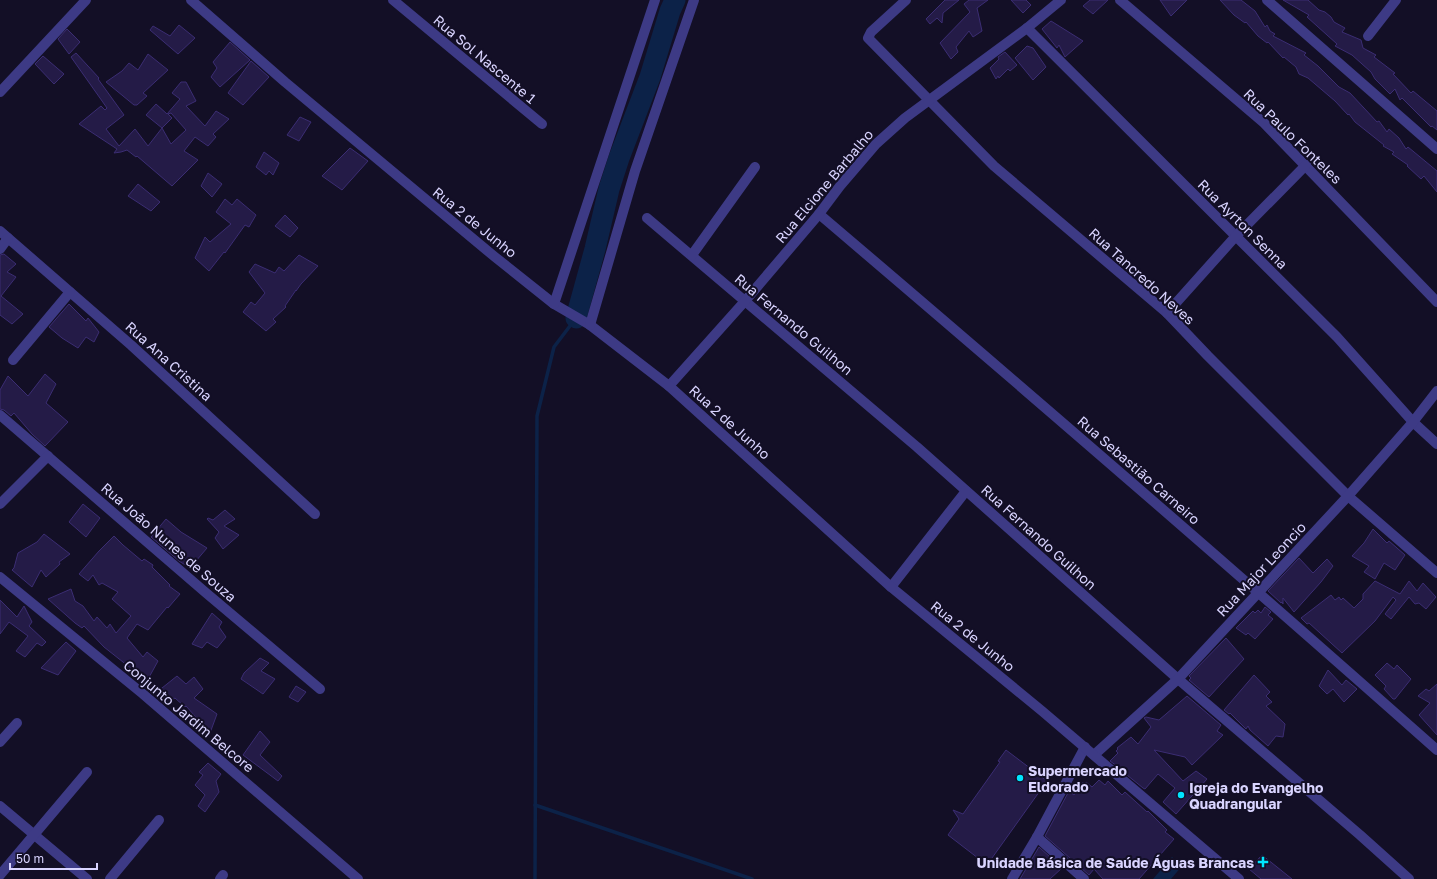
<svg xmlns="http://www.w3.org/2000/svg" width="1437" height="879" viewBox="0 0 1437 879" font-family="'Golos Text',sans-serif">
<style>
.water{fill:#0c2248}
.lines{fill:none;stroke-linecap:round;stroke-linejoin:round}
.stream{stroke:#0c2248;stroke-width:3.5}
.river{stroke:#0c2248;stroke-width:21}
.building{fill:#241b47;stroke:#3b2d73;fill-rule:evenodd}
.minor{stroke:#3d3a85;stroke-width:10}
.tertiary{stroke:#3d3a85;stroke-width:10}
.poi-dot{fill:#00e5ff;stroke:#130f26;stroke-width:1.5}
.labels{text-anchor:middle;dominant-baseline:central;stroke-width:4;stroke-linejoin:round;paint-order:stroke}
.street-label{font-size:14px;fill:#d9d4ff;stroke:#130f26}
.poi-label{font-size:14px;font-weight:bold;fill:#d9d4ff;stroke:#130f26;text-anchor:start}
</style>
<rect width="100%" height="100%" fill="#130f26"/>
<path class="water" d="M1172 857 1182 866 1171 879H1153Z"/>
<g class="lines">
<g class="stream">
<path d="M535 805 752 879"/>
<path d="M535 879 537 416 554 347 576 318"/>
</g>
<path class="river" d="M576 318 595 249 609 189 619 158 650 77 670 11 675 0"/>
</g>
<g class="building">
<path d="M945 0H959L943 13 942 23 937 18 930 24 926 19Z"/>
<path d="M969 0H988L977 8 982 31 973 37 969 31 956 47 958 52 951 59 940 43 970 12 964 4Z"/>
<path d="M1011 0H1026L1031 5 1023 13Z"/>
<path d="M1090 0H1108L1093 14 1083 6Z"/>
<path d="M1160 0H1187L1171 16Z"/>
<path d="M1220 0H1241L1255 11 1265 27 1267 25 1270 31 1275 34 1273 36 1306 53 1304 55 1318 66 1339 87 1350 93 1377 122 1379 121 1387 132 1389 129 1399 138 1406 149 1408 147 1437 171V192L1424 176 1421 179 1407 166 1408 165 1392 154 1394 152 1383 146 1384 145 1355 122 1349 114 1348 115 1335 101 1308 78 1299 74 1296 67 1284 57 1283 58 1268 42 1267 43 1258 36 1246 22 1245 23 1234 15Z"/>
<path d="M1283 0H1308L1319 10 1325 12 1331 17 1334 22 1345 28 1342 32 1361 40 1363 48 1376 55 1374 57 1395 73 1393 74 1411 93 1413 91 1437 111V130L1432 126 1431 127 1402 98 1400 100 1395 89 1390 94 1375 79 1371 72 1352 55 1335 46 1337 44 1307 17 1309 15Z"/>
<path d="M1051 21 1083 41 1065 57 1059 45 1057 48 1042 29Z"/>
<path d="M179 25 195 38 178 54 150 30 153 26 170 36Z"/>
<path d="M67 29 80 42 69 54 58 39Z"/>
<path d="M230 42 250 60 220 87 211 77 217 68 213 62Z"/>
<path d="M1027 46 1033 48 1046 67 1033 80 1015 58Z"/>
<path d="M1005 52 1017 65 1010 71 1008 69 999 78 998 76 996 79 990 68 999 59 998 57Z"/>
<path d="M76 53 99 78 98 79 124 115 106 129 119 146 135 129 148 146 162 128 146 115 156 104 167 114 180 99 172 93 181 82H186L196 101 186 106 205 126 216 111 229 119 213 134 216 137 208 146 195 137 184 151 198 160 172 186 137 156 136 157 127 150 121 152 114 153 117 149 79 124 101 106 105 110 107 108 71 57ZM171 113 186 130 171 144 162 128 172 118 168 114Z"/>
<path d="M148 54 168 70 143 93 147 96 137 105H134L106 82 122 71 129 63 138 70Z"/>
<path d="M43 56 64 74 54 84 35 64Z"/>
<path d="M251 61 269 77 243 105 228 93Z"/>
<path d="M300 117 311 122 299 141 287 135Z"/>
<path d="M350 148 368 161 342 190 322 176Z"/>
<path d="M264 152 279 163 273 175 269 171 266 175 256 167Z"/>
<path d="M208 173 222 184 212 197 201 186Z"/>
<path d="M138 184 160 202 151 211 128 196Z"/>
<path d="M225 199 232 205 237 199 256 215 249 227 245 225 225 253 224 252 209 271 195 258 205 237 210 242 231 224 216 212Z"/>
<path d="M285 215 298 228 290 237 275 226Z"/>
<path d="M4 254 16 264 7 272 16 277 1 296 23 314 12 324 0 315V255Z"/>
<path d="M299 255 318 266 301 284 296 291V290L285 306 286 307 273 319 276 322 266 331 243 312 251 302 255 305 265 293 249 272 255 264 275 273 279 267 284 271Z"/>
<path d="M69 304 86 321 88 318 99 332 94 342 86 337 78 348 62 338 49 327Z"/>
<path d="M45 374 56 384 46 403 68 422 45 446 32 434 14 413 11 416 4 410 0 409V390L8 376 28 396Z"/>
<path d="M83 504 100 518 86 537 69 522Z"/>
<path d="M225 510 235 519 224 526 239 535 223 549 215 538 219 532 207 519 208 518 213 520Z"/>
<path d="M166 519 181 532 207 548 190 568 179 561 151 537Z"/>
<path d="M1373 529 1387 543 1389 541 1405 555 1395 570 1384 563 1375 579 1364 572 1369 566 1352 556 1364 543Z"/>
<path d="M44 534 70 554 59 562 60 564 46 577 41 570 32 587 12 570 14 568 18 553 37 542Z"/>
<path d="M114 536 123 545 142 561 144 559 153 565 152 567 170 585 169 586 180 594 168 608 167 607 148 630 137 624 127 638 143 657 147 652 158 661 147 681 104 647 84 626 82 628 75 623 48 599 71 589 75 601 83 606 94 621 97 617 107 628 110 624 116 633 131 616 112 599 118 592 102 583 99 585 93 575 88 581 79 574 99 551Z"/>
<path d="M1299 558 1313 573 1327 559 1333 566 1321 582 1294 612 1283 598V604L1282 602 1281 603 1268 591Z"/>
<path d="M1375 581 1400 594 1409 581 1417 591 1423 583 1436 597 1426 609 1419 603 1415 604 1409 597 1391 619 1385 614 1396 600 1393 597 1375 621 1342 653 1309 623 1307 624 1301 618 1331 595 1335 600 1339 597 1341 600 1343 598 1354 608 1363 599V594Z"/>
<path d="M0 600 17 617 24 606 32 622 29 626 46 642 42 646 37 643 25 657 16 651 28 636 9 622 0 634Z"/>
<path d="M1265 607 1271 612 1268 615 1273 619 1255 639 1248 633 1246 635 1236 628 1253 611 1255 613 1258 610 1261 613Z"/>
<path d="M212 613 222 622 219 627 226 637 217 648 207 642 202 648 192 644Z"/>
<path d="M1226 638 1244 659 1209 697 1189 680 1191 678 1189 676Z"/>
<path d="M66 642 76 651 58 675 41 668Z"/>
<path d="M260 658 269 663 261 671 275 679 263 694 241 679 244 673Z"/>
<path d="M1387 663 1394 669 1397 665 1411 679 1395 699H1393L1384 689 1386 686 1375 675Z"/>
<path d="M1328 670 1342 685 1346 680 1357 689 1344 702 1333 689 1327 694 1319 686Z"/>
<path d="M1254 675 1270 692 1266 696 1272 702 1266 706 1285 724 1283 737 1276 736 1268 746 1250 730 1248 726 1246 729 1230 713 1229 714 1224 710Z"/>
<path d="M177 676 186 684 194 677 203 689 194 698 217 714 210 733 186 706 185 707 175 698 165 704 153 693 162 688Z"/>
<path d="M1437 684V735L1419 715 1430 703 1418 696 1426 689 1429 691Z"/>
<path d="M296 686 306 692 298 702 289 697Z"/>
<path d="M1187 696 1221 725 1217 731 1223 735 1192 765 1185 757 1154 750 1183 781 1196 771 1207 779 1176 814 1163 802 1175 788 1158 774 1145 789 1143 788 1127 775 1122 768 1121 769 1110 761 1118 753 1116 751 1118 749 1117 748 1131 737 1138 744 1151 727 1144 718 1146 717 1159 720Z"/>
<path d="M260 731 270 742 260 755 282 776 278 781 243 755Z"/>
<path d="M1006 750 1047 781 987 865 948 835 959 819 953 810 963 814 1000 762 998 761Z"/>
<path d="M208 763 221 774 216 781 219 792 205 812 198 806 205 795 195 785 203 775 199 772Z"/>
<path d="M1099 780 1105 785 1108 781 1122 795 1125 792 1147 812 1148 811 1167 830 1165 832 1174 839 1139 879H1103L1094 869 1089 875 1045 836 1069 791 1074 795 1083 782 1084 784 1086 782 1092 787Z"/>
<path d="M1039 847 1062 868 1050 879H1020Z"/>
<path d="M1262 855 1292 879H1261L1249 869Z"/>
</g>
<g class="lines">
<g class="minor">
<path d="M393 0 542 124"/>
<path d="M906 0 871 32 868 38 994 166 1167 313 1208 356 1348 496 1437 573"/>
<path d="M1120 0 1264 123 1437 302"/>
<path d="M1267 0 1437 149"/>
<path d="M1027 28 1337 337 1413 422 1437 444"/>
<path d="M1368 36 1396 0"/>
<path d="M0 92 86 0"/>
<path d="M819 214C1027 391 1233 569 1437 750"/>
<path d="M647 218 917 447 1178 679 1360 835 1409 879"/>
<path d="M0 231 131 345 315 514"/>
<path d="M0 249 8 238"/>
<path d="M692 255 755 167"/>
<path d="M1167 313 1235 237 1306 165"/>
<path d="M13 360 70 292"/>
<path d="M669 386 745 301 819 214 840 186 876 144 905 118 1027 28 1061 0"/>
<path d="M0 415 205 592 320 689"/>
<path d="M0 504 48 456"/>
<path d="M0 577 143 694 358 879"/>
<path d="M891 587 966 491"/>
<path d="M0 742 17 723"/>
<path d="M1094 755 1178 679 1348 496 1413 422 1437 391"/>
<path d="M0 806 87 879"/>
<path d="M1037 837 1084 879"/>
<path d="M0 875 87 772"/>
<path d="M110 879 159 820"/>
<path d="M220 879 223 875"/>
<path d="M1012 879 1037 837 1085 747"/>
</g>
<g class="tertiary">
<path d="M191 0 285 82 495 257 554 304 590 325 669 386 891 587 1042 711 1239 879"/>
<path d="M554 304 655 0"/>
<path d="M590 325 635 171 694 0"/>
</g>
</g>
<g class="poi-dot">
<circle cx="1020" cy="778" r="4"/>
<circle cx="1181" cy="795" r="4"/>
<path d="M1261 856h4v4h4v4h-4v4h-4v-4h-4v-4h4z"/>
</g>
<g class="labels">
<g class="street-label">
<text transform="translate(485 59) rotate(40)">Rua Sol Nascente 1</text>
<text transform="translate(1293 136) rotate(44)">Rua Paulo Fonteles</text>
<text transform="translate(824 186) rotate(-50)">Rua Elcione Barbalho</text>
<text transform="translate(475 222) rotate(39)">Rua 2 de Junho</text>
<text transform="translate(1243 224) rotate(45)">Rua Ayrton Senna</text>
<text transform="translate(1142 276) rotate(42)">Rua Tancredo Neves</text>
<text transform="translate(794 324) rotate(40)">Rua Fernando Guilhon</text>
<text transform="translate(169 361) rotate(42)">Rua Ana Cristina</text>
<text transform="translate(730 422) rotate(42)">Rua 2 de Junho</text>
<text transform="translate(1139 470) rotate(41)">Rua Sebastião Carneiro</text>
<text transform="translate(1039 537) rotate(42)">Rua Fernando Guilhon</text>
<text transform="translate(169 542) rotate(41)">Rua João Nunes de Souza</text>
<text transform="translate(1261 569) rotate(-47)">Rua Major Leoncio</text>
<text transform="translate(973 636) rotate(39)">Rua 2 de Junho</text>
<text transform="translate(189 716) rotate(40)">Conjunto Jardim Belcore</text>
</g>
<g class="poi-label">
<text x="1028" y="770">Supermercado<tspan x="1028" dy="16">Eldorado</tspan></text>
<text x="1189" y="787">Igreja do Evangelho<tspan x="1189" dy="16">Quadrangular</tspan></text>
<text x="1254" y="862" text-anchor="end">Unidade Básica de Saúde Águas Brancas</text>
</g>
</g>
<path d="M10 863v6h87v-6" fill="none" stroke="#d9d4ff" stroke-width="2"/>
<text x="16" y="863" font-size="12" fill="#d9d4ff" stroke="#130f26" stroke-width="3" paint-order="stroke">50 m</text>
</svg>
